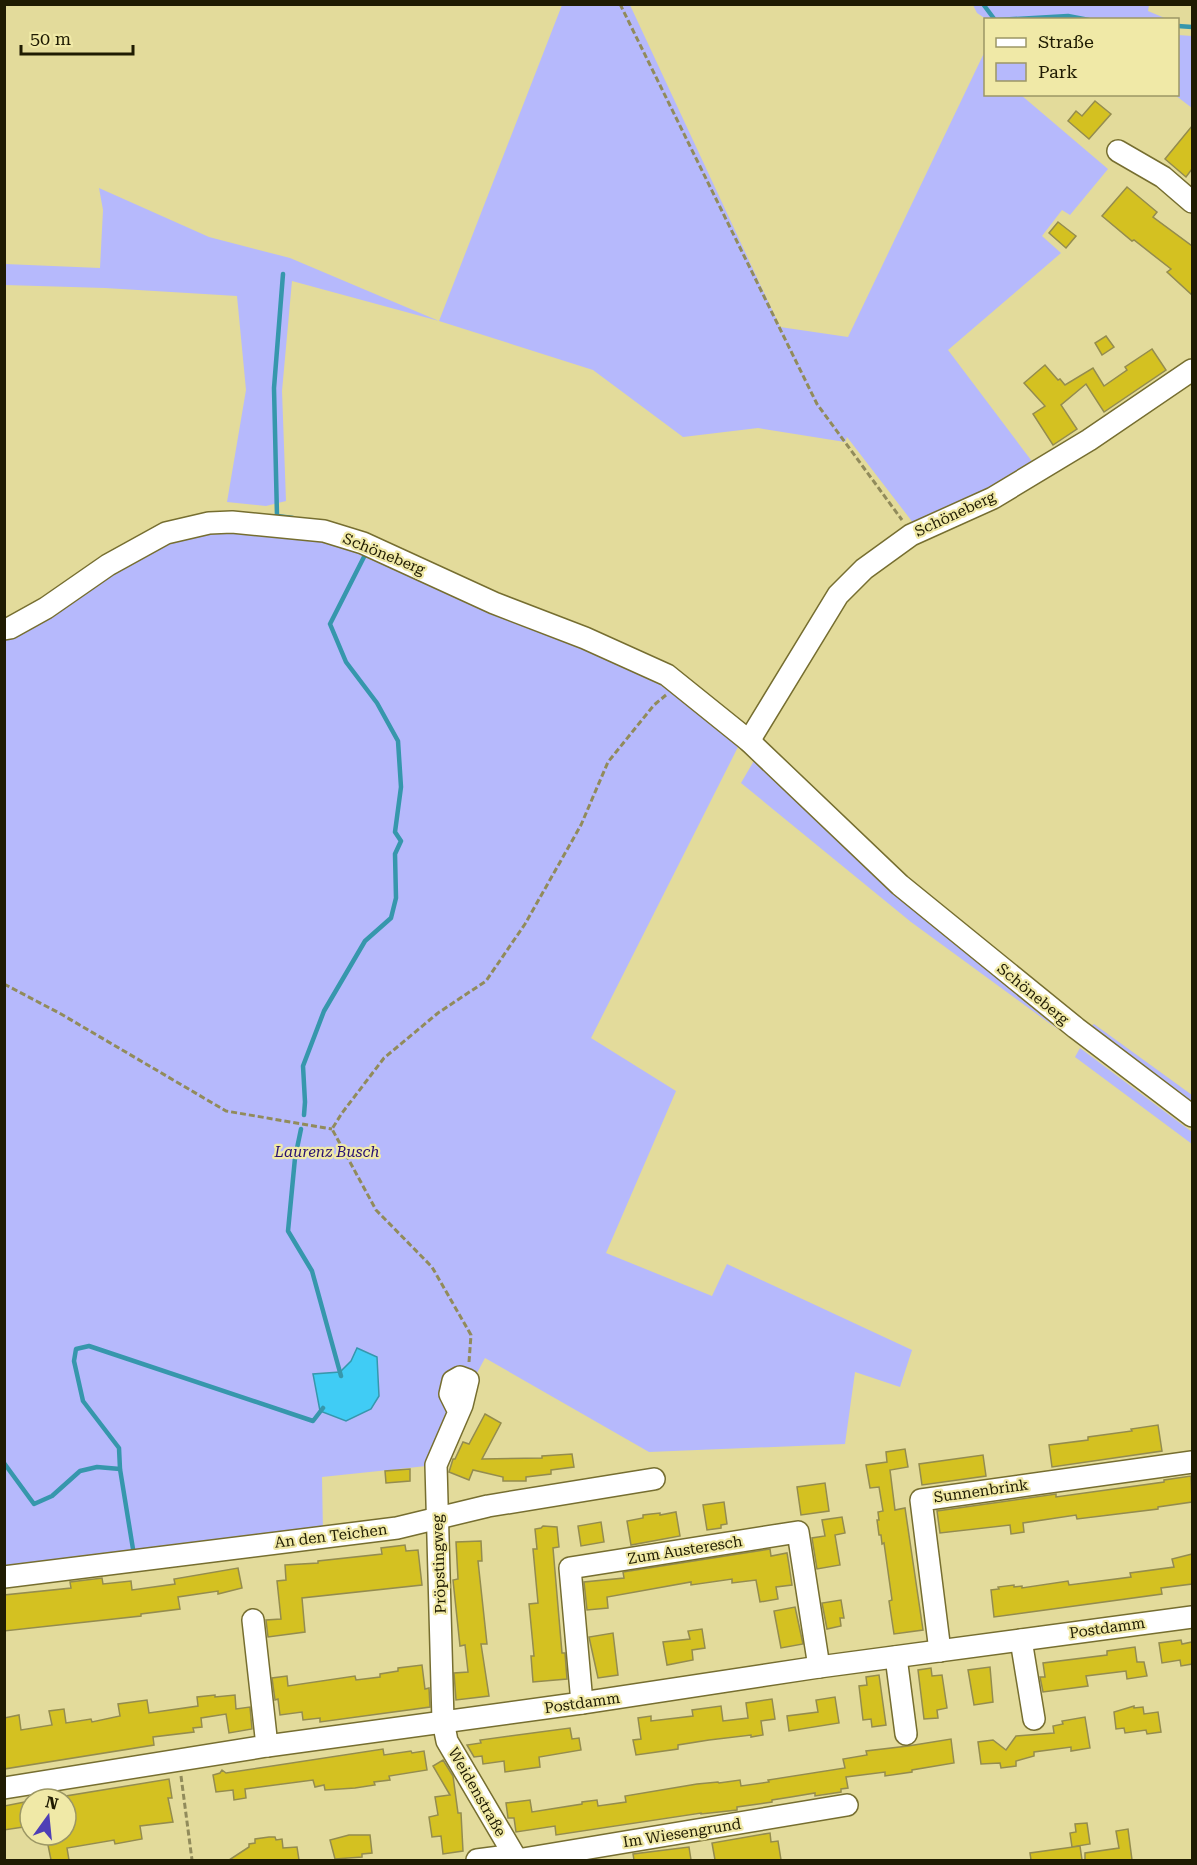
<svg xmlns="http://www.w3.org/2000/svg" width="1197" height="1865" viewBox="0 0 1197 1865" font-family="'Roboto Serif',serif">
<style>
.green{fill:#b6b9fc}
.water{fill:#40ccf5;stroke:#3697ac;stroke-width:1.5}
.lines{fill:none;stroke-linecap:round;stroke-linejoin:round}
.stream{stroke:#3697ac;stroke-width:4.5}
.building{fill:#d4c121;stroke:#948c4e;stroke-width:1.5}
.minor-casing{stroke:#766e30;stroke-width:24}
.path{stroke:#918b5b;stroke-width:3;stroke-dasharray:6 3;stroke-linecap:butt}
.minor{stroke:#fff;stroke-width:21}
.labels{text-anchor:middle;dominant-baseline:central;stroke-width:4.5;stroke-linejoin:round;paint-order:stroke}
.street-label{font-size:15px;fill:#1f1b02;stroke:#f0e9a7}
.park-label{font-size:15px;font-style:italic;fill:#270f72;stroke:#f0e9a7}
</style>
<rect width="100%" height="100%" fill="#e3db9b"/>
<g class="green">
<path d="M562 5H630L780 327 848 337 985 51 986 94 1021 95 1108 169 1070 215 1062 210 1042 236 1061 253 948 350 1034 464 990 493 914 524 847 437 845 442 758 428 683 437 593 370 439 321 292 281 282 391 286 501 266 506 227 502 246 390 237 296 105 288 5 285V264L100 268 103 210 99 188 209 237 290 258 439 321Z"/>
<path d="M973 5H1149L1148 11 1167 19H986L977 13Z"/>
<path d="M1178 35 1192 36V108L1175 95 1178 94Z"/>
<path d="M233 528 277 529 371 552 607 657 670 690 739 745 591 1038 676 1091 606 1253 712 1296 727 1264 912 1350 900 1387 855 1372 845 1444 649 1452 485 1358 470 1386 436 1465 322 1477 323 1533 5 1566 4 636 107 574 168 540Z"/>
<path d="M755 759 911 906 1060 1031 911 922 741 783Z"/>
<path d="M1094 1024 1192 1095V1111L1085 1031Z"/>
<path d="M1080 1048 1192 1132V1144L1075 1057Z"/>
</g>
<path class="water" d="M357 1348 377 1357 379 1396 371 1409 346 1421 320 1411 313 1374 340 1372 351 1361Z"/>
<g class="lines">
<g class="stream">
<path d="M983 4 995 20"/>
<path d="M996 20 1068 16 1089 20"/>
<path d="M1178 26 1192 27"/>
<path d="M283 274 274 388 277 516 293 518"/>
<path d="M304 1115 305 1102 303 1066 324 1011 365 941 391 918 396 898 395 854 401 841 395 832 401 787 398 741 377 703 346 662 330 624 367 551"/>
<path d="M301 1129 295 1158 288 1231 312 1271 341 1376"/>
<path d="M4 1463 34 1504 52 1496 80 1471 97 1467 120 1469"/>
<path d="M133 1549 120 1469 119 1448 83 1401 74 1361 76 1349 89 1346 313 1421 323 1408"/>
</g>
</g>
<g class="building">
<path d="M1095 101 1111 114 1089 139 1068 121 1076 111 1082 116Z"/>
<path d="M1192 126V169L1186 177 1165 159Z"/>
<path d="M1127 187 1157 212 1153 217 1192 246V295L1167 272 1171 269 1134 240 1132 241 1102 216Z"/>
<path d="M1058 222 1076 236 1066 248 1049 233Z"/>
<path d="M1106 336 1114 347 1102 355 1095 343Z"/>
<path d="M1152 349 1166 370 1104 412 1086 384 1061 405 1077 429 1053 445 1033 414 1045 406 1024 383 1045 365 1058 380 1060 379 1065 385 1093 368 1104 386 1127 370 1125 367Z"/>
<path d="M485 1414 501 1423 482 1459 542 1458V1456L572 1454 574 1467 551 1470V1474L526 1477V1481H503V1477L473 1470 469 1480 449 1472 453 1459H455L463 1442 469 1444Z"/>
<path d="M1158 1425 1162 1451 1052 1467 1049 1445 1088 1440V1437L1132 1431 1131 1429Z"/>
<path d="M905 1449 908 1467 890 1470 895 1510 905 1508 923 1630 894 1634 889 1601 892 1600 884 1543 882 1544 881 1535H879L877 1520H879L878 1512 883 1511 879 1487 870 1488 866 1465 887 1462 886 1452Z"/>
<path d="M983 1455 986 1476 922 1485 919 1464Z"/>
<path d="M410 1469V1481L386 1483 385 1471Z"/>
<path d="M1191 1476 1192 1502 1158 1507V1509L1077 1519 1076 1515 1023 1523 1024 1532 1011 1534 1010 1525 940 1533 937 1511 1056 1494V1497L1164 1482V1480Z"/>
<path d="M825 1483 829 1511 801 1515 797 1487Z"/>
<path d="M724 1502 727 1524 721 1525V1528L707 1530 703 1505Z"/>
<path d="M676 1512 680 1536 631 1545 627 1521 643 1518V1515L651 1514 660 1513V1515Z"/>
<path d="M842 1517 845 1533 835 1535 840 1565 817 1569 812 1538 825 1536 822 1520Z"/>
<path d="M601 1522 604 1542 581 1546 578 1526Z"/>
<path d="M543 1526 557 1527 559 1547 553 1548 562 1653H565L567 1679 533 1682 531 1656H534L529 1604 538 1603 533 1549H537L535 1529 541 1528Z"/>
<path d="M481 1541 482 1561H478L487 1644H481L489 1696 456 1700 454 1673 468 1672 465 1645 460 1646 453 1580 458 1579 456 1542Z"/>
<path d="M405 1545 406 1551 418 1550 422 1585 302 1598 305 1632 268 1637 266 1620 281 1619 277 1581 286 1580 285 1565 318 1563V1561L382 1554 381 1548Z"/>
<path d="M770 1549 771 1556 787 1553 789 1565 792 1585 776 1587 778 1599 760 1602 756 1580 732 1583V1579L691 1585V1582L607 1597 608 1608 587 1610 584 1582 624 1578 623 1572Z"/>
<path d="M1192 1554V1584L1161 1588 1162 1594 994 1617 991 1590 999 1589 998 1587 1014 1585V1587L1022 1586V1588L1068 1581 1069 1585 1131 1577 1130 1573 1174 1567 1172 1559Z"/>
<path d="M238 1568 242 1588 218 1594V1591L178 1597 180 1609 141 1614V1616L4 1631V1595L71 1588 70 1582 102 1578 103 1584 131 1581 132 1590 175 1584 174 1579Z"/>
<path d="M841 1600 844 1618H840L841 1626 827 1629 822 1603Z"/>
<path d="M795 1607 803 1644 781 1648 774 1611Z"/>
<path d="M702 1629 705 1648 692 1650 693 1660 667 1665 663 1642 690 1639 688 1631Z"/>
<path d="M613 1633 618 1675 598 1678 589 1637Z"/>
<path d="M1181 1640 1182 1644 1192 1642V1664L1181 1666 1180 1660 1162 1663 1159 1643Z"/>
<path d="M1135 1647 1137 1662H1144L1147 1676 1127 1679 1126 1671 1086 1676 1088 1686 1043 1692 1040 1677H1045L1043 1663 1107 1655V1651Z"/>
<path d="M422 1665 425 1689 429 1688 430 1707 320 1722V1718L303 1720 302 1712 280 1715 278 1699 275 1700 272 1678 287 1676 288 1686 355 1676 356 1680 380 1677V1674L398 1671V1668Z"/>
<path d="M990 1667 993 1702 974 1705 968 1670Z"/>
<path d="M931 1668 932 1676 942 1675 947 1708 937 1710 938 1718 924 1719 918 1670Z"/>
<path d="M879 1675 886 1725 872 1727 871 1719 863 1720 859 1686 867 1685 866 1677Z"/>
<path d="M215 1695V1697L235 1695 236 1709 250 1707 252 1729 229 1733 226 1714 201 1718 202 1727 193 1728 194 1732 153 1737 154 1745 4 1769V1718L19 1715 21 1730 52 1725 49 1711 64 1709 66 1723 91 1719 92 1722 120 1716 118 1704 147 1700 149 1713 198 1706 197 1697Z"/>
<path d="M835 1697 839 1723 789 1731 787 1716 818 1712 816 1700Z"/>
<path d="M772 1699 775 1719 761 1721 763 1735 751 1737V1735L709 1740 678 1745V1749L636 1755 633 1740 641 1739 638 1718 651 1716V1721L693 1716 692 1710 721 1706 723 1721 748 1718 746 1703Z"/>
<path d="M1134 1706V1708L1143 1707 1144 1714 1158 1712 1161 1732 1147 1734 1146 1730 1125 1733 1124 1728 1116 1729 1114 1712Z"/>
<path d="M1085 1717 1090 1748 1071 1751V1747L1034 1752V1756L1016 1761V1766L1001 1768 1000 1763 981 1764 978 1742 993 1740 1006 1750 1016 1736 1054 1733 1053 1726 1063 1724 1062 1721Z"/>
<path d="M570 1728 572 1739 579 1738 581 1750 539 1757 540 1767 505 1772 504 1761 483 1764 482 1756 474 1757 467 1745 481 1743 480 1740Z"/>
<path d="M951 1739 954 1763 912 1770V1772L885 1776V1772L846 1777 848 1788 841 1789V1792L815 1796V1793L791 1797 772 1800V1802L737 1807V1810L701 1814V1813L556 1835 555 1826 516 1832 514 1818H508L506 1803 530 1800 532 1812 582 1804V1802L597 1800 598 1806 626 1802 625 1796 697 1784 718 1782 719 1783 740 1780 741 1786 769 1782 768 1780 845 1768 843 1759 867 1755 866 1751 908 1746Z"/>
<path d="M383 1749 384 1755 411 1751 412 1753 424 1751 427 1770 389 1776 390 1780 374 1782 375 1785 355 1788 325 1790 324 1785 315 1787 313 1780 245 1789 246 1798 234 1800 233 1790 216 1792 213 1775 220 1773 222 1770 226 1773Z"/>
<path d="M443 1760 453 1776 458 1813H461L463 1851 443 1854 441 1836 432 1837 429 1817 438 1815 435 1797 450 1795 433 1766Z"/>
<path d="M169 1779 172 1798H168L173 1822 140 1826 142 1839 115 1844 114 1840 67 1848 69 1860H51L46 1835H66V1796Z"/>
<path d="M30 1801V1826L4 1830V1806Z"/>
<path d="M1087 1823 1090 1844 1072 1847 1070 1833 1076 1832 1075 1824Z"/>
<path d="M1128 1829 1132 1860H1085V1853L1119 1848 1116 1831Z"/>
<path d="M770 1833 771 1842 778 1841 781 1860H715L712 1843Z"/>
<path d="M349 1835H370L372 1853 362 1854V1857L335 1859 330 1840Z"/>
<path d="M269 1837H275L276 1840 282 1839 283 1848 297 1847 299 1860H229L249 1847V1844L255 1843V1839Z"/>
<path d="M1080 1846 1082 1860H1031L1030 1853Z"/>
<path d="M689 1847 691 1860H634L633 1854Z"/>
</g>
<g class="lines">
<defs>
<g id="minor">
<path d="M1118 151 1163 177 1192 202"/>
<path d="M4 629 10 628 46 608 108 565 166 533 209 523 232 522 324 531 363 543 494 603 585 638 667 675 749 741 900 885 1076 1028 1192 1116"/>
<path d="M749 741 838 595 864 569 911 535 993 498 1089 440 1192 370"/>
<path d="M459 1412 450 1394 453 1381 460 1377 468 1380 462 1405 436 1465 443 1721 447 1741 517 1860"/>
<path d="M4 1577 397 1528 488 1506 654 1479"/>
<path d="M253 1620 267 1746"/>
<path d="M1021 1640 1034 1719"/>
<path d="M940 1651 921 1500 1192 1462"/>
<path d="M896 1657 906 1734"/>
<path d="M582 1703 570 1568 798 1532 819 1667"/>
<path d="M4 1788 267 1746 582 1703 819 1667 1192 1617"/>
<path d="M477 1860 514 1855"/>
<path d="M517 1860 847 1805"/>
</g>
</defs>
<use href="#minor" class="minor-casing"/>
<g class="path">
<path d="M620 4 817 404 902 520"/>
<path d="M4 984 61 1014 226 1111 332 1129"/>
<path d="M469 1362 471 1335 432 1267 376 1210 332 1129 342 1113 384 1058 438 1013 486 981 525 924 581 825 608 762 654 705 666 695"/>
<path d="M181 1776 192 1860"/>
</g>
<use href="#minor" class="minor"/>
</g>
<g class="labels">
<g class="street-label">
<text transform="translate(955 514) rotate(-25)">Schöneberg</text>
<text transform="translate(384 554) rotate(22)">Schöneberg</text>
<text transform="translate(1033 994) rotate(39)">Schöneberg</text>
<text transform="translate(981 1491) rotate(-8)">Sunnenbrink</text>
<text transform="translate(331 1536) rotate(-7)">An den Teichen</text>
<text transform="translate(685 1550) rotate(-9)">Zum Austeresch</text>
<text transform="translate(439 1564) rotate(-92)">Pröpstingweg</text>
<text transform="translate(1107 1628) rotate(-8)">Postdamm</text>
<text transform="translate(582 1703) rotate(-8)">Postdamm</text>
<text transform="translate(477 1792) rotate(60)">Weidenstraße</text>
<text transform="translate(682 1833) rotate(-9)">Im Wiesengrund</text>
</g>
<g class="park-label">
<text x="327" y="1152">Laurenz Busch</text>
</g>
</g>
<rect width="1197" height="1865" fill="none" stroke="#1f1b02" stroke-width="12"/>
<rect x="984" y="18" width="195" height="78" fill="#f0e9a7" stroke="#9c9765" stroke-width="1.5"/>
<rect x="996" y="38" width="30" height="9" fill="#ffffff" stroke="#9c9765" stroke-width="1.5"/>
<text x="1038" y="48" font-size="18" fill="#1f1b02">Straße</text>
<rect x="996" y="63" width="30" height="18" fill="#b6b9fc" stroke="#9c9765" stroke-width="1.5"/>
<text x="1038" y="78" font-size="18" fill="#1f1b02">Park</text>
<g transform="translate(48 1817) rotate(15)"><circle r="28" fill="#f0e9a7" stroke="#9c9765" stroke-width="1.5"/>
<path d="M0-4.5L10 22L0 15L-10 22Z" fill="#4e3fb6"/>
<text y="-9" font-size="16" font-weight="bold" text-anchor="middle" fill="#1f1b02">N</text>
</g>
<path d="M21 45v9h112v-9" fill="none" stroke="#1f1b02" stroke-width="3"/>
<text x="30" y="45" font-size="18" fill="#1f1b02" stroke="#f0e9a7" stroke-width="4.5" paint-order="stroke">50 m</text>
</svg>
